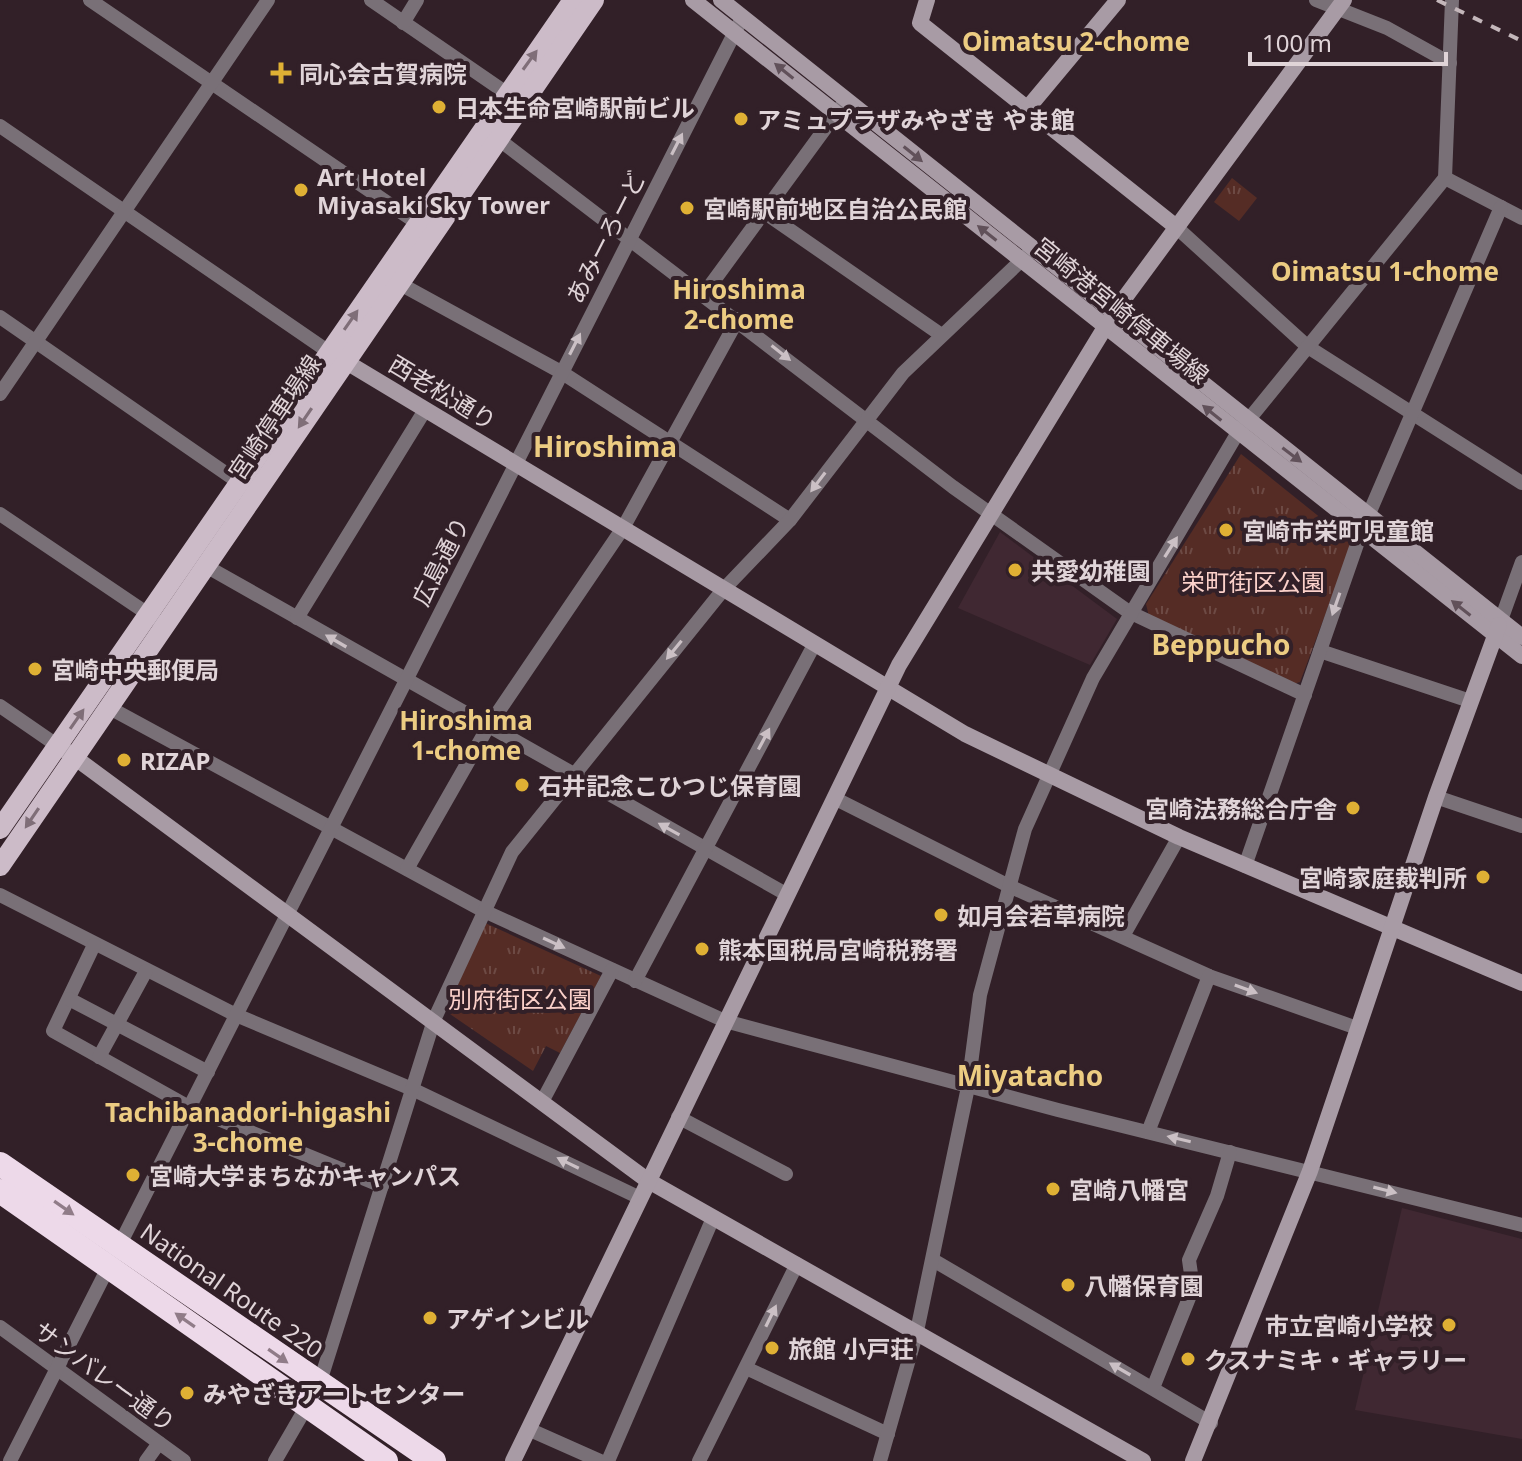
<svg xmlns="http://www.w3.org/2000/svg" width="1522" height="1461" viewBox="0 0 1522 1461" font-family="'Noto Sans','Noto Sans JP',sans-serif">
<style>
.built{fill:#402832}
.park{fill:url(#park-tufts)}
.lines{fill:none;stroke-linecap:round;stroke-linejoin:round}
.street{stroke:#797077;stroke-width:14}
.secondary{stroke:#a89ba5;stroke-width:16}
.primary{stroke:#ccbbc8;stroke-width:20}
.highway{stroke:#edd9e9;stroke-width:24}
.rail{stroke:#c4b7bb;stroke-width:4;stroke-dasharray:10 10;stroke-linecap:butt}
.oneway{fill:#7f6e78}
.oneway2{fill:#61515a}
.oneway3{fill:#cbc0c5}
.oneway4{fill:#907c88}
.poi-dot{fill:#dfb034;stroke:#322028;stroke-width:3}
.labels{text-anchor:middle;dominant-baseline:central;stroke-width:8;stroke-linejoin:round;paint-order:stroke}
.poi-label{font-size:24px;font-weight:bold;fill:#e0d4d8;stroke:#322028;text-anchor:start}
.street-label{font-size:24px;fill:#e0d4d8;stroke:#322028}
.park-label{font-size:24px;fill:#fbd1ca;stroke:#322028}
.neighbourhood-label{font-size:26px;font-weight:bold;fill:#eccc82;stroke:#322028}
.quarter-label{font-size:28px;font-weight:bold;fill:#eccc82;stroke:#322028}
</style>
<defs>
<pattern id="park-tufts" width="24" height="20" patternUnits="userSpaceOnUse" patternTransform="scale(2)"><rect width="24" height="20" fill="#552c25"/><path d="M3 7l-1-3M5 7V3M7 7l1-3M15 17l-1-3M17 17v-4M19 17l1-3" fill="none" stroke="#6d4a44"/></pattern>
</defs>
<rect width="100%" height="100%" fill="#322028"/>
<g class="built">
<path d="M1000 532 1117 619 1090 665 958 608Z"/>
<path d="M1402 1208 1522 1239V1439L1355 1410Z"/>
</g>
<g class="park">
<path d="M1232 178 1257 198 1239 221 1214 202Z"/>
<path d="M1241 454 1352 543 1300 682 1293 684 1150 621 1146 604Z"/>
<path d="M483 922 601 976 560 1053 546 1046 533 1071 447 1012Z"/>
</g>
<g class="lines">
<g class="street">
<path d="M90 0 423 227"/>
<path d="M371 0 515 99"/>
<path d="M1316 0 1387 28 1450 63"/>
<path d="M403 23 417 0"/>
<path d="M0 126 329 352"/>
<path d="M493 135 953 487 1129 612 1305 695"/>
<path d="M1445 178 1522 218"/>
<path d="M764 212 940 334"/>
<path d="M1175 226 1308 347 1522 483"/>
<path d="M393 280 561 372 790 520"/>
<path d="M704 294 846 100"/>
<path d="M0 317 247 488"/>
<path d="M0 394 268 0"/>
<path d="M0 514 154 618"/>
<path d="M204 565 786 894"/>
<path d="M297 618 425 410"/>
<path d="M1501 620 1522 562"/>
<path d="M1320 651 1470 701"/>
<path d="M0 706 58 746"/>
<path d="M108 707 484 911 725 1021 1058 1110 1522 1225"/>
<path d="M1436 797 1522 826"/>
<path d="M834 798 1009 886 1209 976 1357 1028"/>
<path d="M1245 866 1362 530 1501 207"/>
<path d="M407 869 488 727 623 528 738 319"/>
<path d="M0 895 236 1015 412 1089 638 1197"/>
<path d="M1123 936 1179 837"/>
<path d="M94 945 53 1031 189 1107 382 1186"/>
<path d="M635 981 814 645"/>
<path d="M69 999 208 1072"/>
<path d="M99 1057 146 971"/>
<path d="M543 1100 612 970"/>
<path d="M678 1117 786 1174"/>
<path d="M1148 1132 1209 976"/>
<path d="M933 1260 1211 1423"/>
<path d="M0 1327 184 1461"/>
<path d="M746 1368 888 1434"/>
<path d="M1153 1388 1193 1288 1189 1260 1217 1196 1230 1152"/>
<path d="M528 1429 600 1461"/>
<path d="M10 1461 739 24"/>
<path d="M146 1461 159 1443"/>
<path d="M275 1461 319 1385 434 1020 512 852 723 590 790 520 903 373 1028 254"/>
<path d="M608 1461 713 1218"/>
<path d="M699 1461 797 1264"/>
<path d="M880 1461 917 1331 968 1087 980 995 1025 829 1093 678 1237 434 1445 178 1452 0"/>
</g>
<g class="secondary">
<path d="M693 0 1522 656"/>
<path d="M721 0 1522 637"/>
<path d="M927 0 920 23 1175 226"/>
<path d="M1027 109 1118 0"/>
<path d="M338 357 965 734 1179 837 1522 983"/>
<path d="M66 751 647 1180 1143 1461"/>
<path d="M513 1461 899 665 1115 311 1344 0"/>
<path d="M1193 1461 1310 1171 1436 797 1499 625"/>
</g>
<g class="primary">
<path d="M0 829 573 0"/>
<path d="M0 866 594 0"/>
</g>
<g class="highway">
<path d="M0 1164 434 1461"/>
<path d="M0 1191 386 1461"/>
</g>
<path class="rail" d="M1437 0 1522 41"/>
</g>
<defs><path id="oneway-solid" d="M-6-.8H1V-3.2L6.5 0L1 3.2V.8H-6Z" transform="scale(2)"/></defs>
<g class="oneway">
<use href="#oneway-solid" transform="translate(530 60) rotate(-54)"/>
<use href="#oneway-solid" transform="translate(351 320) rotate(-55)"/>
<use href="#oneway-solid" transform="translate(305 418) rotate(124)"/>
<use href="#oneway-solid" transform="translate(77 719) rotate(-55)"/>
<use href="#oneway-solid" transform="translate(32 818) rotate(124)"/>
</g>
<g class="oneway2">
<use href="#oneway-solid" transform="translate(784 71) rotate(-141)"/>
<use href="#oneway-solid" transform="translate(913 154) rotate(39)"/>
<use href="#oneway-solid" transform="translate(987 233) rotate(-142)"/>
<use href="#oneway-solid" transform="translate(1212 413) rotate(-141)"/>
<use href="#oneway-solid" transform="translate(1292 455) rotate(37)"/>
<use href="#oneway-solid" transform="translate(1461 608) rotate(-142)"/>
</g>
<g class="oneway3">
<use href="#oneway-solid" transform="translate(677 144) rotate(-63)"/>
<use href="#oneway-solid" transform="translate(575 344) rotate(-63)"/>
<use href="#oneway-solid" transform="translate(781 353) rotate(38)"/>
<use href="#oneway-solid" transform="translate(818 482) rotate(127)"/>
<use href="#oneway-solid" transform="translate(1171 547) rotate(-58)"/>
<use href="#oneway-solid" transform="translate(1336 604) rotate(109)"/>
<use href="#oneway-solid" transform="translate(336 641) rotate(-150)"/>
<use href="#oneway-solid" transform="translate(674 650) rotate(129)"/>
<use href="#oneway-solid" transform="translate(764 739) rotate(-62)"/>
<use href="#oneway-solid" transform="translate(669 829) rotate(-151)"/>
<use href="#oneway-solid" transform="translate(554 943) rotate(25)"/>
<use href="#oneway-solid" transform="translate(1246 989) rotate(20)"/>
<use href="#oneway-solid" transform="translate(1179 1139) rotate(-167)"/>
<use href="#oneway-solid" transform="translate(568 1163) rotate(-154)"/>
<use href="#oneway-solid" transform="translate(1385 1190) rotate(14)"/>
<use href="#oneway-solid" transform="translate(771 1316) rotate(-64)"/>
<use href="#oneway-solid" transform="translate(1120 1369) rotate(-150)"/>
</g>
<g class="oneway4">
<use href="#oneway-solid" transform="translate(64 1208) rotate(35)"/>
<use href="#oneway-solid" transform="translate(185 1320) rotate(-145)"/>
<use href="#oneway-solid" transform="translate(278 1356) rotate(35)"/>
</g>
<g class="poi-dot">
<path d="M277 61h8v8h8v8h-8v8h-8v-8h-8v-8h8z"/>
<circle cx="439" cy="107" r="8"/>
<circle cx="741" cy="119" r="8"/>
<circle cx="301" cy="190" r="8"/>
<circle cx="687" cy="208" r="8"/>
<circle cx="1226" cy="530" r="8"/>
<circle cx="1015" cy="570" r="8"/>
<circle cx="35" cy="669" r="8"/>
<circle cx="124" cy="760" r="8"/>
<circle cx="522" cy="785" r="8"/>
<circle cx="1353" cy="808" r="8"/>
<circle cx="1483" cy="877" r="8"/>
<circle cx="941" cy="915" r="8"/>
<circle cx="702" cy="949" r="8"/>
<circle cx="133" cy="1175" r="8"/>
<circle cx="1053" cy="1189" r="8"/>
<circle cx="1068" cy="1285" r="8"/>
<circle cx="430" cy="1318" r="8"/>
<circle cx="1449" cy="1325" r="8"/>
<circle cx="772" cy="1348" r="8"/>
<circle cx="1188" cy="1359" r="8"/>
<circle cx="187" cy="1393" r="8"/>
</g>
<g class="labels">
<g class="poi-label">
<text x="299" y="73">同心会古賀病院</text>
<text x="455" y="107">日本生命宮崎駅前ビル</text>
<text x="757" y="119">アミュプラザみやざき やま館</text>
<text x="317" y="176">Art Hotel<tspan x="317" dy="28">Miyasaki Sky Tower</tspan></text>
<text x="703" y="208">宮崎駅前地区自治公民館</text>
<text x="1242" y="530">宮崎市栄町児童館</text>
<text x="1031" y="570">共愛幼稚園</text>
<text x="51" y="669">宮崎中央郵便局</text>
<text x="140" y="760">RIZAP</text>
<text x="538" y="785">石井記念こひつじ保育園</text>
<text x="1337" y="808" text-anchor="end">宮崎法務総合庁舎</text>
<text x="1467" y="877" text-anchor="end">宮崎家庭裁判所</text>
<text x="957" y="915">如月会若草病院</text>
<text x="718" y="949">熊本国税局宮崎税務署</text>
<text x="149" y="1175">宮崎大学まちなかキャンパス</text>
<text x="1069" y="1189">宮崎八幡宮</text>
<text x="1084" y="1285">八幡保育園</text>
<text x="446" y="1318">アゲインビル</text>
<text x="1433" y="1325" text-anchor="end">市立宮崎小学校</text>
<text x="788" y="1348">旅館 小戸荘</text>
<text x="1204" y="1359">クスナミキ・ギャラリー</text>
<text x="203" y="1393">みやざきアートセンター</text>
</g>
<g class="street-label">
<text transform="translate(605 237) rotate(-63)">あみーろーど</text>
<text transform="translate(1122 310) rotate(39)">宮崎港宮崎停車場線</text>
<text transform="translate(443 392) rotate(31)">西老松通り</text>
<text transform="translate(274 417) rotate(-56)">宮崎停車場線</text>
<text transform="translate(440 561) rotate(-63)">広島通り</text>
<text transform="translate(232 1290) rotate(35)">National Route 220</text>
<text transform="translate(105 1376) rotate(36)">サンバレー通り</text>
</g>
<g class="park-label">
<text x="1253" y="581">栄町街区公園</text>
<text x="520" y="998">別府街区公園</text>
</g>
<g class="neighbourhood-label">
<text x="1076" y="41">Oimatsu 2-chome</text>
<text x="1385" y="271">Oimatsu 1-chome</text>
<text x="739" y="289">Hiroshima<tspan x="739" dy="30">2-chome</tspan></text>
<text x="466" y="720">Hiroshima<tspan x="466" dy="30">1-chome</tspan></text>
<text x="248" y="1112">Tachibanadori-higashi<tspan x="248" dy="30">3-chome</tspan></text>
</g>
<g class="quarter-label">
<text x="605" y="446">Hiroshima</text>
<text x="1221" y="644">Beppucho</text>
<text x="1030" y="1075">Miyatacho</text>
</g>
</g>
<path d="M1250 52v12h196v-12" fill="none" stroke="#e0d4d8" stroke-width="4"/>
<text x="1262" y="52" font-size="24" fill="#e0d4d8" stroke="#322028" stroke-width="6" paint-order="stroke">100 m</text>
</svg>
